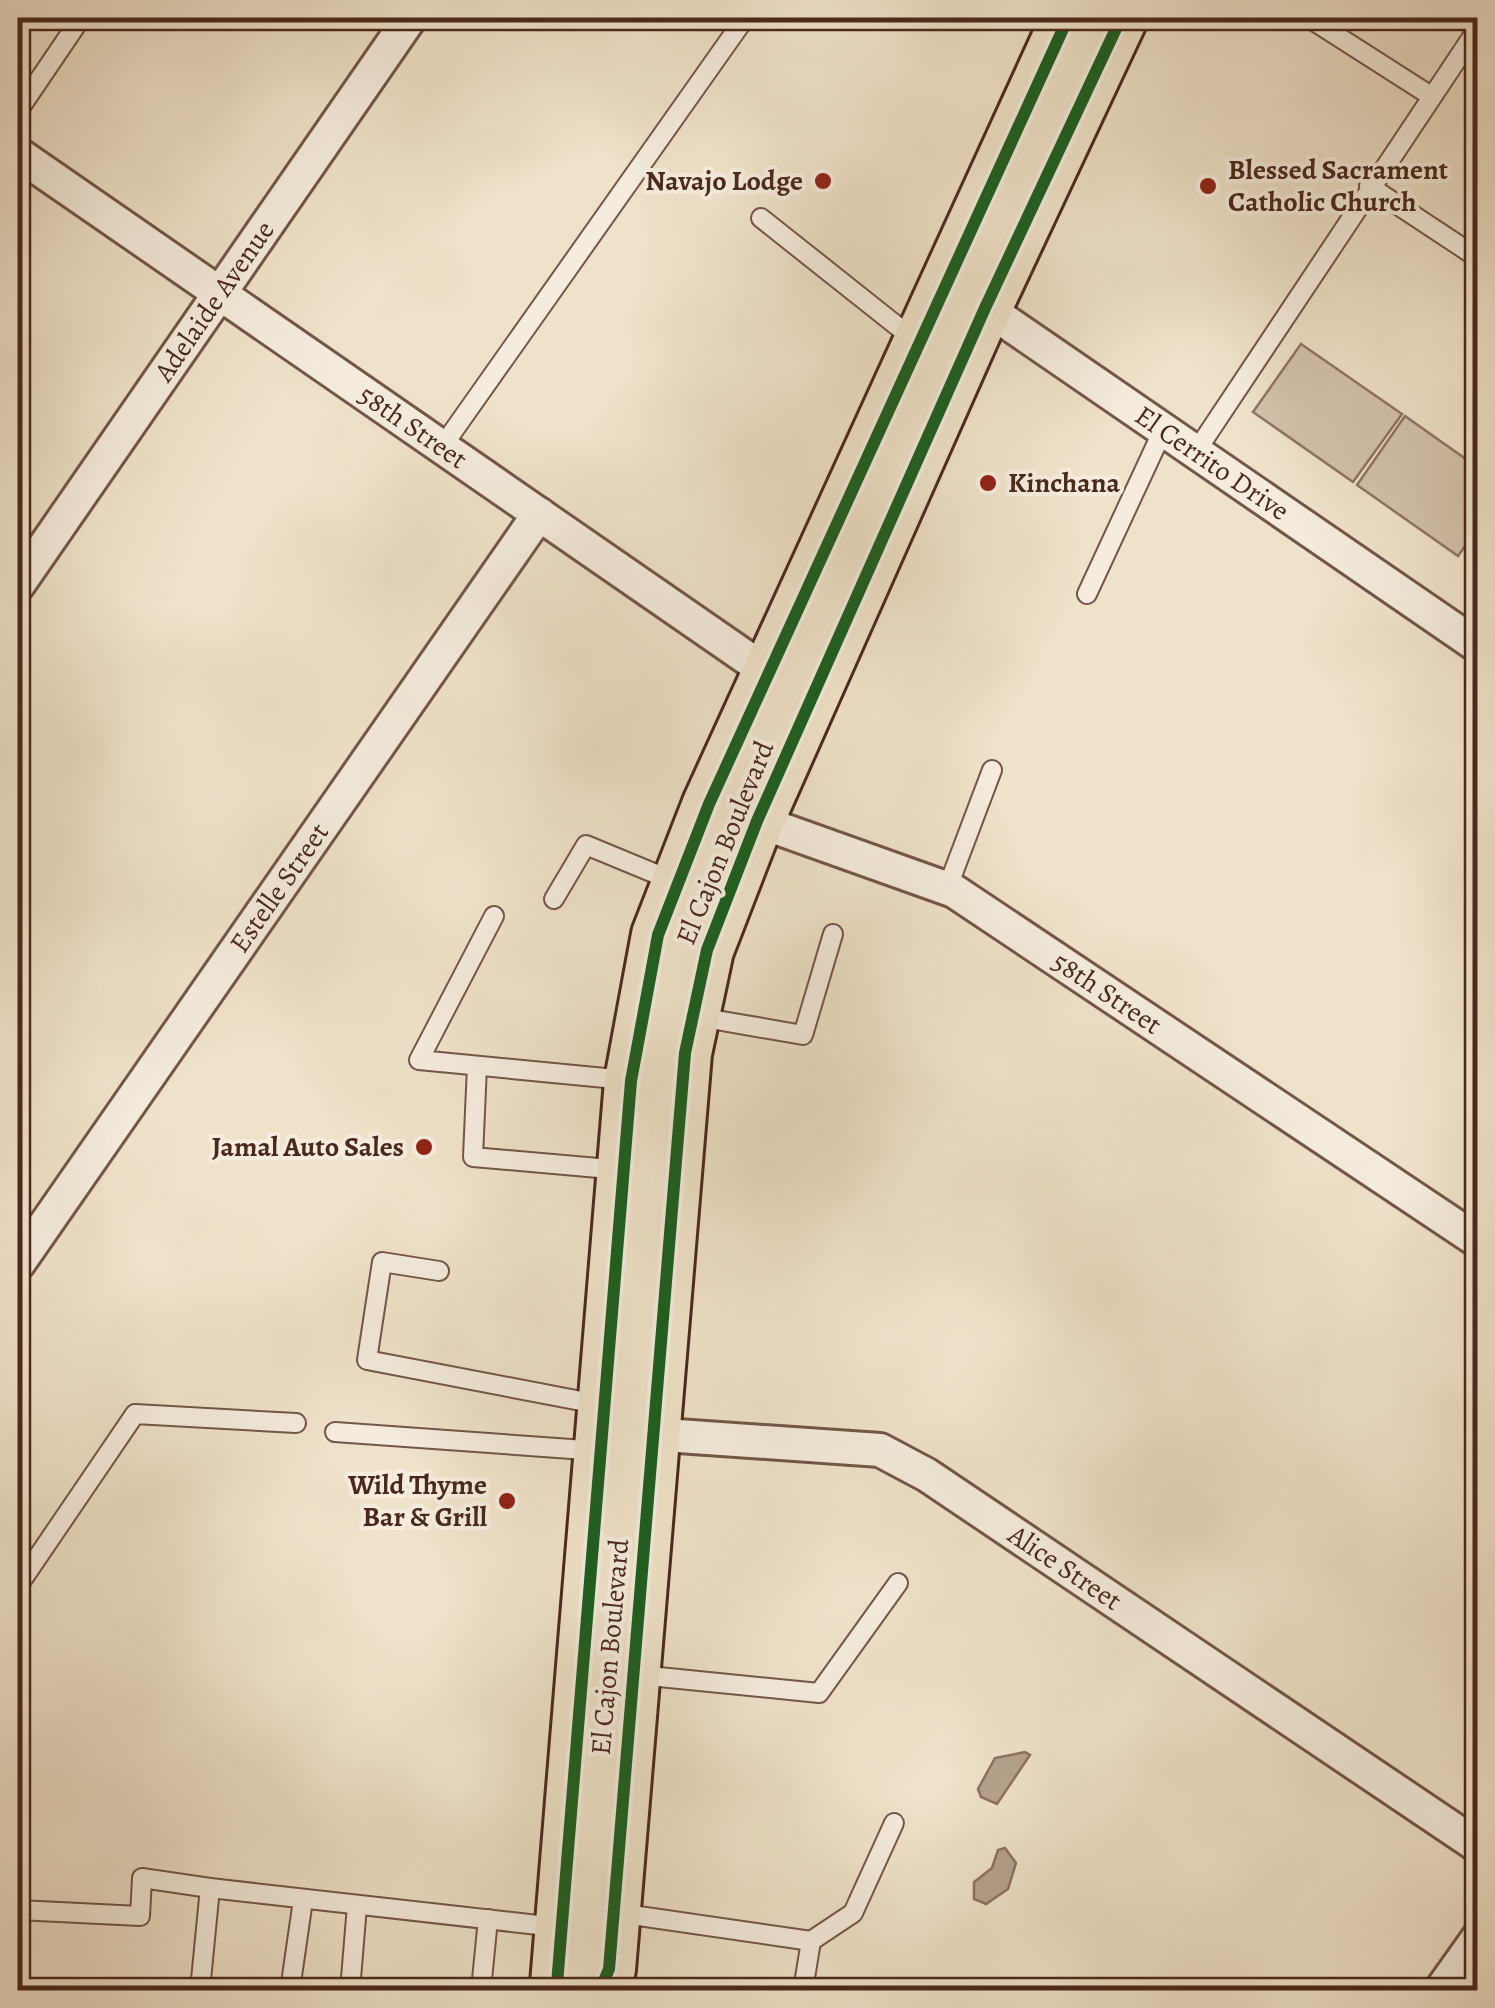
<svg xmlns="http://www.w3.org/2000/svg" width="1495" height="2008" viewBox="0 0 1495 2008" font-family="Alegreya,serif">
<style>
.green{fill:#d3c2ac;stroke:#8e7564;stroke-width:2.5}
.water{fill:#b7a38f;stroke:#8b7261;stroke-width:2.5}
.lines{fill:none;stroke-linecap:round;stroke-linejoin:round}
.service-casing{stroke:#735648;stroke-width:22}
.minor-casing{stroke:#735648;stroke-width:38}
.primary-casing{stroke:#4a281c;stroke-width:58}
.service{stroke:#f5ecdd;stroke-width:18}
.minor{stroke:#f5ecdd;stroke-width:32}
.primary{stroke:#efe2ca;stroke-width:52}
.cycleway-casing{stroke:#f5ecdd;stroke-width:19}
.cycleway{stroke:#1b5e20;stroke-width:12}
.poi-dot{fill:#8f2418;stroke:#f5ecdd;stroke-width:4}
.labels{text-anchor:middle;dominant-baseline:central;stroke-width:8;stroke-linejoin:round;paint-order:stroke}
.poi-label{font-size:28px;font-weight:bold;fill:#4a281c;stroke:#f5ecdd;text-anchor:end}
.street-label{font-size:28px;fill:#4a281c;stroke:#f5ecdd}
</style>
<rect width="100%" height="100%" fill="#efe2ca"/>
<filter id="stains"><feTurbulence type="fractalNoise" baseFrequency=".002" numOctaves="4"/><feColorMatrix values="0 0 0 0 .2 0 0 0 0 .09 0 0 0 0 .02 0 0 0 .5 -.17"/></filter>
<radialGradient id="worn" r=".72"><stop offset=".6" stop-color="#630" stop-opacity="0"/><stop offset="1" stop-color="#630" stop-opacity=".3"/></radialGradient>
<g class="green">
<path d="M1301 344 1402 414 1353 482 1253 412Z"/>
<path d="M1405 416 1477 467V529L1458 556 1357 485Z"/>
</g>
<g class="water">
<path d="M1025 1752 1030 1755 997 1804 981 1797 978 1789 995 1758Z"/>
<path d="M1005 1848 1016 1863 1008 1889 986 1904 974 1899V1882L992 1868 998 1850Z"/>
</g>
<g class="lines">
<defs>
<g id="service">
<path d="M1309 18 1431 96"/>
<path d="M18 111 81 18"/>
<path d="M1369 186 1478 258"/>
<path d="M761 218 916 341"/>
<path d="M442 447 745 18"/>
<path d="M1197 450 1478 28"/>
<path d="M1087 594 1164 428"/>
<path d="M947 889 992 770"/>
<path d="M554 899 586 845 673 881"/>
<path d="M494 916 419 1060 626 1080"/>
<path d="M699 1017 803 1035 833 934"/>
<path d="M477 1066 473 1157 621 1170"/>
<path d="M439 1271 382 1262 367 1360 602 1405"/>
<path d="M335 1432 599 1451"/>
<path d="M18 1586 135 1414 296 1423"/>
<path d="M639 1675 819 1693 898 1583"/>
<path d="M210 1888 556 1927"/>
<path d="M18 1910 140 1916 142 1878 210 1888 200 1990"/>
<path d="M618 1913 811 1941"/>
<path d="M290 1990 303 1900"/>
<path d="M350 1990 357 1906"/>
<path d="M481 1990 488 1919"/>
<path d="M803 1990 811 1941 853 1913 894 1823"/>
</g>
<g id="minor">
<path id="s1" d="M18 154 783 683"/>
<path id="s2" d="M973 299 1478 646"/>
<path id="s3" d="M18 585 410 18"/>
<path id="s4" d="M741 815 954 891 1478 1241"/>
<path id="s5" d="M18 1264 539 514"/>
<path id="s6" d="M635 1433 880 1450 927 1475 1478 1846"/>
<path d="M1441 1990 1478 1938"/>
</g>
<g id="primary">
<path d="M561 1990 557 1984 631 1081 658 935 709 804 1068 18"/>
<path d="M600 1990 609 1969 685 1053 707 950 757 821 985 308 1121 18"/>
</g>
</defs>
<use href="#service" class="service-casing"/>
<use href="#minor" class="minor-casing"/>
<use href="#primary" class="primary-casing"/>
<use href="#service" class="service"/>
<use href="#minor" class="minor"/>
<use href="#primary" class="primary"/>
<defs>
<g id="cycleway">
<path d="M561 1990 557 1984 631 1081 658 935 709 804 1068 18"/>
<path d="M600 1990 609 1969 685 1053 707 950 757 821 985 308 1121 18"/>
</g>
</defs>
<use href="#cycleway" class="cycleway-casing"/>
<use href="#cycleway" class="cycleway"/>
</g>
<g class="poi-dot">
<circle cx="823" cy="181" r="10"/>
<circle cx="1208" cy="186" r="10"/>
<circle cx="988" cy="483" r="10"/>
<circle cx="424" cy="1147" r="10"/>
<circle cx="507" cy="1501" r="10"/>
</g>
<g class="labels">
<g class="poi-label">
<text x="1228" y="170" text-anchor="start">Blessed Sacrament<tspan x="1228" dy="32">Catholic Church</tspan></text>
<text x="803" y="181">Navajo Lodge</text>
<text x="1008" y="483" text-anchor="start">Kinchana</text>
<text x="404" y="1147">Jamal Auto Sales</text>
<text x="487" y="1485">Wild Thyme<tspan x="487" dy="32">Bar &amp; Grill</tspan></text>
</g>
<g class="street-label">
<text stroke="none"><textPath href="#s3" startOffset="345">Adelaide Avenue</textPath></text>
<text stroke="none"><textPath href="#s1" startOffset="480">58th Street</textPath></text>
<text stroke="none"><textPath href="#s2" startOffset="290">El Cerrito Drive</textPath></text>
<text transform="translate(725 843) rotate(-68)">El Cajon Boulevard</text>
<text stroke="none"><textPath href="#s5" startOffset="458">Estelle Street</textPath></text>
<text stroke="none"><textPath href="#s4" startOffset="410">58th Street</textPath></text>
<text stroke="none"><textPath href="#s6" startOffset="465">Alice Street</textPath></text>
<text transform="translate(610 1647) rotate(-85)">El Cajon Boulevard</text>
</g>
</g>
<rect width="1495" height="2008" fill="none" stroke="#efe2ca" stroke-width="60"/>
<rect x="20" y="20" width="1455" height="1968" fill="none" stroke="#4a281c" stroke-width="5"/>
<rect x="30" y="30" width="1435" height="1948" fill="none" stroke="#4a281c" stroke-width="2.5"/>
<rect width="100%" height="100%" filter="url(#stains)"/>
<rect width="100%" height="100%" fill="url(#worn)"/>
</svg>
